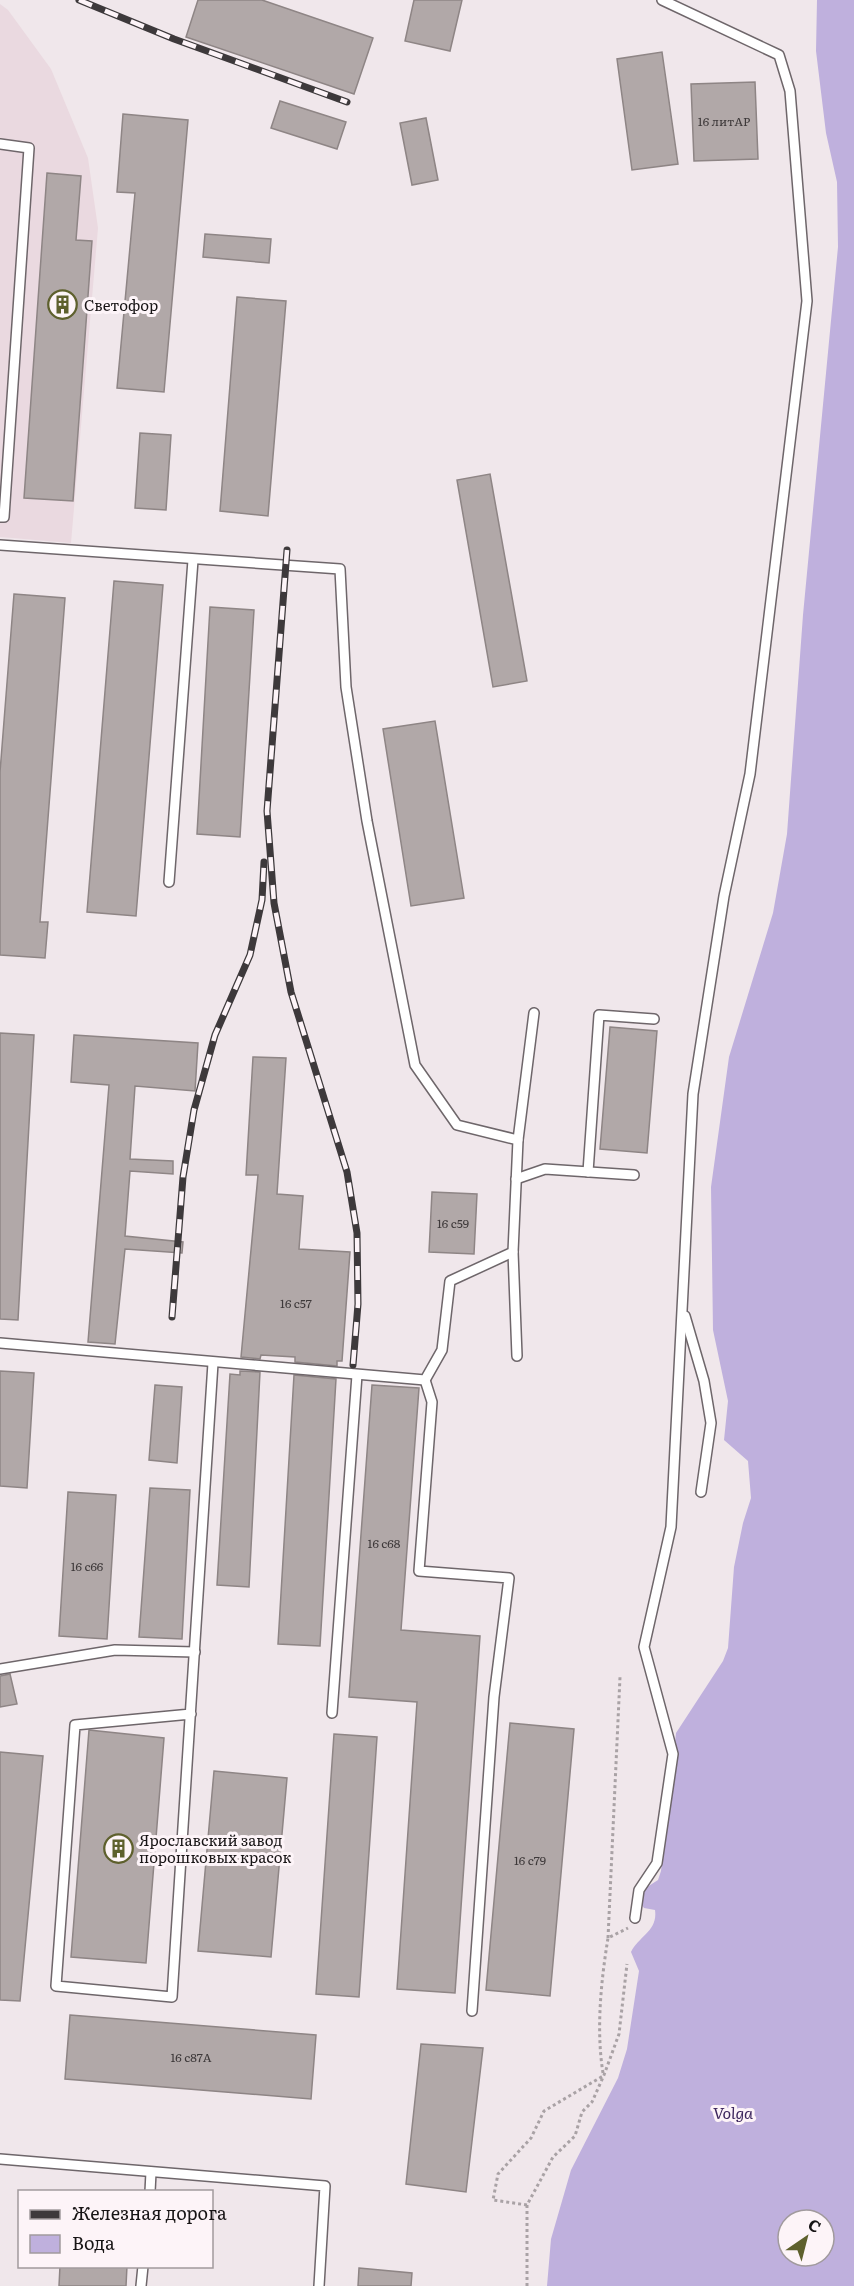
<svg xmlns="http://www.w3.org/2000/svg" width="854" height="2286" viewBox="0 0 854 2286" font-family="Literata,serif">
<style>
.built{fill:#ead9e0}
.water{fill:#bfb0dd;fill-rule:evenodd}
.building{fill:#b1a8a8;stroke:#8e8585;stroke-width:1.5}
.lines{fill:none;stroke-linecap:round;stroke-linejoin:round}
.lane-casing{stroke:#6e666a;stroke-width:12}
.path{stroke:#a9a2a5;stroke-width:3;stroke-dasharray:3 3;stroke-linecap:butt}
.lane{stroke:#fff;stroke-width:9}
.rail-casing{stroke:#3d393b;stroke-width:7}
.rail{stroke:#fdf4f8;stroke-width:4.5;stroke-dasharray:14;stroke-linecap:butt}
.labels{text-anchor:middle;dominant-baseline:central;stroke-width:6;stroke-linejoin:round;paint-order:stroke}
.number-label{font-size:12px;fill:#3e393a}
.poi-label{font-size:15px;fill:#171415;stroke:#fdf4f8;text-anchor:start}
.water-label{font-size:16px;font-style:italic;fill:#3d265d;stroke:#fdf4f8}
</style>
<rect width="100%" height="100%" fill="#f0e7eb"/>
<path class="built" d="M0 4 8 10 51 69 88 158 98 228 71 543 0 537Z"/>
<path class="water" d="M817 0H854V2286H547L551 2239 571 2170 618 2078 627 2049 639 1971 631 1952C639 1936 658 1931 655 1910L644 1908 641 1904 644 1889 658 1880 661 1871 676 1733 723 1661 728 1648 734 1567 743 1523 751 1498 748 1461 724 1440 728 1401 713 1330 711 1187 729 1057 773 913 787 834 803 615 838 247 837 182 826 133 816 51ZM788 2220H824V2256H788Z"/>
<g class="building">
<path d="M198 0H262L373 38 354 94 186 37Z"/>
<path d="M414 0H462L450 51 405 41Z"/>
<path d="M662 52 678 164 632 170 617 59Z"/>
<path d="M755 82 758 159 694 161 691 84Z"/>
<path d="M280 101 346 122 337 149 271 128Z"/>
<path d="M123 114 188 120 164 392 117 388 135 193 117 192Z"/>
<path d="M426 118 438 180 412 185 400 123Z"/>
<path d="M47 173 81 176 76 240 92 241 73 501 24 498Z"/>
<path d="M205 234 271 239 269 263 203 257Z"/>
<path d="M237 297 286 301 268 516 220 511Z"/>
<path d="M140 433 171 435 166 510 135 508Z"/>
<path d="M490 474 527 681 493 687 457 480Z"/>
<path d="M114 581 163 585 136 916 87 912Z"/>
<path d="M14 594 65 598 40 922H48L45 958 0 955V772Z"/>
<path d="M210 607 254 610 240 837 197 834Z"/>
<path d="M435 721 464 898 411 906 383 729Z"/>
<path d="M610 1027 657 1031 647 1153 600 1149Z"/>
<path d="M0 1033 34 1035 18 1320 0 1319Z"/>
<path d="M74 1035 198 1043 195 1091 135 1086 130 1159 173 1161V1174L130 1171 125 1236 183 1242 182 1253 125 1249 115 1344 88 1342 109 1085 71 1082Z"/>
<path d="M253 1057 286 1058 277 1194 303 1196 299 1249 350 1252 342 1361H337V1366L295 1362V1357L261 1355 260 1359 241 1357 258 1175H246Z"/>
<path d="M432 1192 477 1194 474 1254 429 1252Z"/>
<path d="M0 1371 34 1373 27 1488 0 1486Z"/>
<path d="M240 1371 260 1372 249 1587 217 1585 230 1374 240 1375Z"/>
<path d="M294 1375 336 1379 320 1646 278 1644Z"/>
<path d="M155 1385 182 1387 177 1463 149 1460Z"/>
<path d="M372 1385 419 1388 401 1630 480 1636 455 1993 397 1989 417 1702 349 1697Z"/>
<path d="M150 1488 190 1490 182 1639 139 1637Z"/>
<path d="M68 1492 116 1495 107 1639 59 1636Z"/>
<path d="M10 1674 17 1704 0 1707V1676Z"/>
<path d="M510 1723 574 1729 550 1996 486 1990Z"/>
<path d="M89 1730 164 1738 146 1963 71 1957Z"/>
<path d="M334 1734 377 1737 359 1997 316 1994Z"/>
<path d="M0 1752 43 1756 20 2001 0 2000Z"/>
<path d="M214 1771 287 1778 271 1957 198 1951Z"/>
<path d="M70 2015 316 2035 311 2099 65 2079Z"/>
<path d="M421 2044 483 2048 466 2192 406 2184Z"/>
<path d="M60 2266H127L126 2286H59Z"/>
<path d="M359 2268 412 2273 411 2286H358Z"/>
</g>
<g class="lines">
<defs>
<g id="lane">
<path d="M0 144 29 148 4 517H0"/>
<path d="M0 545 340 569 346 687 367 821 415 1065 457 1125 518 1140 513 1252 450 1281 442 1350 425 1380 0 1343"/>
<path d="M169 882 193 560"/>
<path d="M518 1140 534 1013"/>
<path d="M588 1172 599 1015 654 1019"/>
<path d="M516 1179 545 1169 634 1175"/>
<path d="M513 1252 517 1356"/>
<path d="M685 1316 704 1381 711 1423 701 1492"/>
<path d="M425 1380 432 1402 419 1571 509 1578 494 1697 472 2011"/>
<path d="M0 1669 115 1650 195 1652"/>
<path d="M332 1713 357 1375"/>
<path d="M191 1714 75 1725 56 1986 172 1997C186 1785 200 1574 213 1363"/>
<path d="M635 1918 639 1890 657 1863 673 1754 644 1647 671 1527 693 1094 724 896 750 774 807 301 790 91 779 55 662 0"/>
<path d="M0 2159 325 2186 319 2286"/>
<path d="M150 2192 151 2172"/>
<path d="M141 2286 143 2266"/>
</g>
</defs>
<use href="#lane" class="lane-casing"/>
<g class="path">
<path d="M608 1938 620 1677"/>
<path d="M603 2073C596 2030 601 1981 608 1938L628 1928"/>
<path d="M527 2205 493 2200 498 2174 531 2138 544 2111 603 2076"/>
<path d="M527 2286V2205L553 2157 575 2136 582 2112 592 2102 604 2075 619 2034 627 1964"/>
</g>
<use href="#lane" class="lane"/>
<defs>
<g id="rail">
<path d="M79 0 174 39 347 102"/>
<path d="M287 550 267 811 274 903 291 992 347 1172 357 1233 358 1304 353 1365"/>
<path d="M172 1317 183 1177 194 1110 215 1035 250 955 262 900 264 862"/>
</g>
</defs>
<use href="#rail" class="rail-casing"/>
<use href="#rail" class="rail"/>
</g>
<defs>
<symbol id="building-ring" viewBox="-11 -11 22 22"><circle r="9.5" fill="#fdf4f8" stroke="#5e602d" stroke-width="1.5"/><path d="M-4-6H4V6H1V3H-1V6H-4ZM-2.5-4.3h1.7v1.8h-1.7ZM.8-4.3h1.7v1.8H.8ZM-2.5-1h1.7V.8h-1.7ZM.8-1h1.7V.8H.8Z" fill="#5e602d"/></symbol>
</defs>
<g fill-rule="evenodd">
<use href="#building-ring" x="46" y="288" width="33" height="33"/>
<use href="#building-ring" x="102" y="1832" width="33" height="33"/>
</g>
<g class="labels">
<g class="number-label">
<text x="724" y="121">16 литАР</text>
<text x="453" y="1223">16 с59</text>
<text x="296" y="1303">16 с57</text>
<text x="384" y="1543">16 с68</text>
<text x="87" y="1566">16 с66</text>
<text x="530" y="1860">16 с79</text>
<text x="191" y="2057">16 с87А</text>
</g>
<g class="poi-label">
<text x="84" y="304">Светофор</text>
<text x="139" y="1839">Ярославский завод<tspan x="139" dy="17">порошковых красок</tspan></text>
</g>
<g class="water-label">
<text x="733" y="2112">Volga</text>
</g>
</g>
<rect x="18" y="2190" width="195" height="78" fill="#fdf4f8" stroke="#a19a9d" stroke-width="1.5"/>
<rect x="30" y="2210" width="30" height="9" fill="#3d393b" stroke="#a19a9d" stroke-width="1.5"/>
<text x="72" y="2220" font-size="18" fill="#171415">Железная дорога</text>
<rect x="30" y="2235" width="30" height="18" fill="#bfb0dd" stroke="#a19a9d" stroke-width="1.5"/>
<text x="72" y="2250" font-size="18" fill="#171415">Вода</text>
<g transform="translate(806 2238) rotate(35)"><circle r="28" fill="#fdf4f8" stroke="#a19a9d" stroke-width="1.5"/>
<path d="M0-4.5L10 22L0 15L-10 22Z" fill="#5e602d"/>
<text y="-9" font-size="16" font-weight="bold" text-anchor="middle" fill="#171415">С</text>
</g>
</svg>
